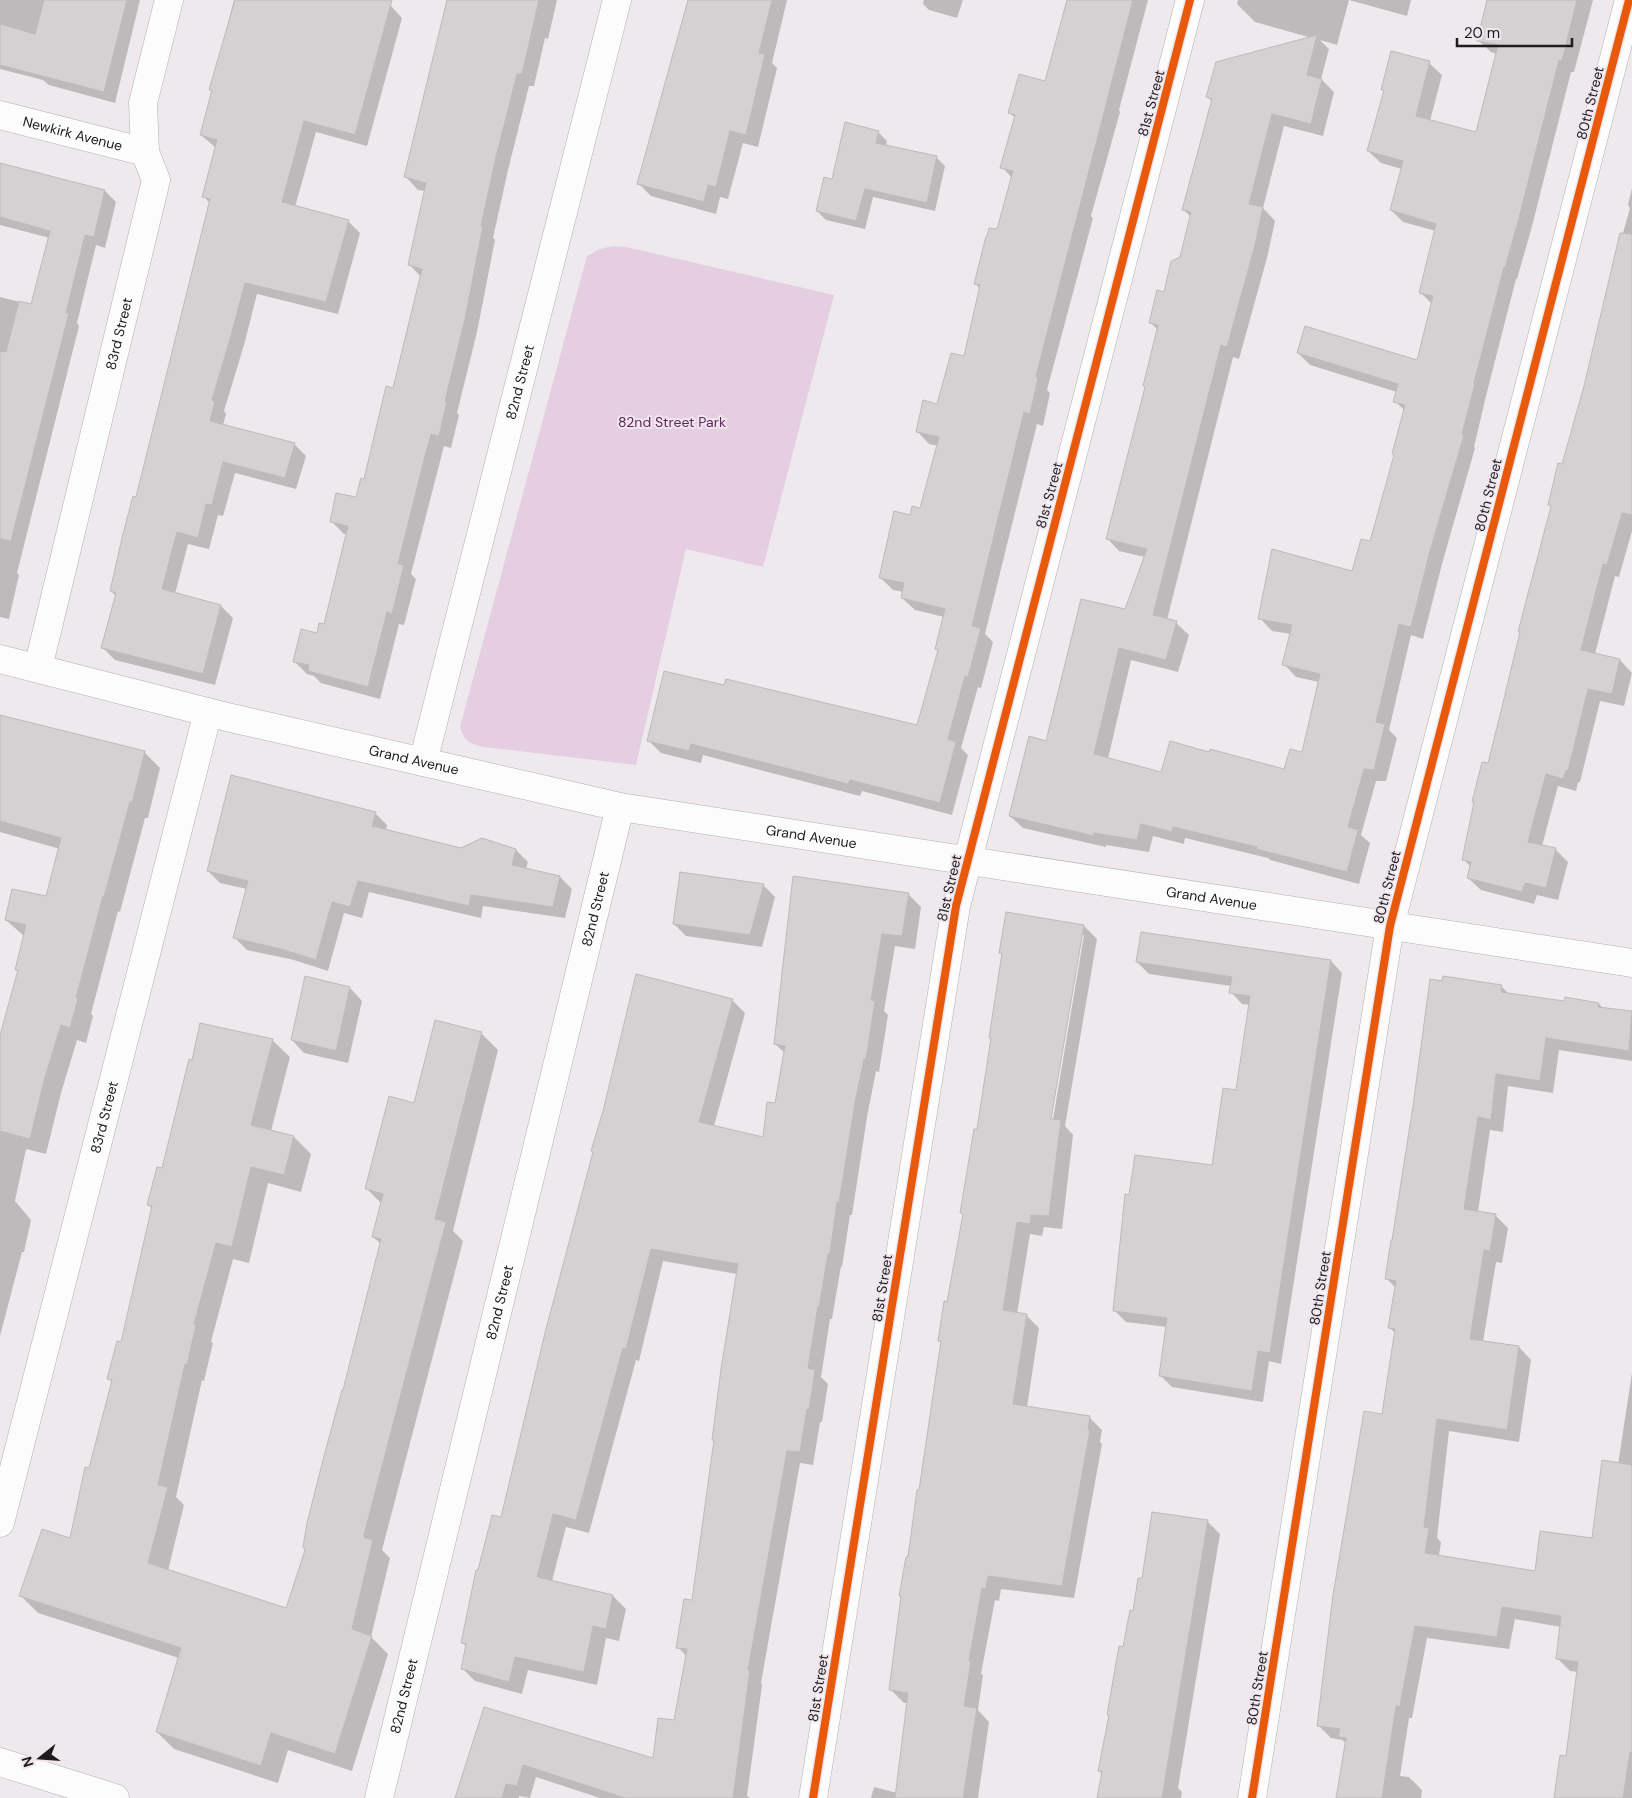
<svg xmlns="http://www.w3.org/2000/svg" width="1632" height="1798" viewBox="0 0 1632 1798" font-family="'DM Sans',sans-serif">
<style>
.green{fill:#e5cee1}
.shadow{fill:#0003;fill-rule:evenodd}
.building{fill:#d4d1d3;stroke:#bdbabc}
.lines{fill:none;stroke-linecap:round;stroke-linejoin:round}
.minor-casing{stroke:#b3b0b2;stroke-width:29}
.major-casing{stroke:#b3b0b2;stroke-width:29}
.minor{stroke:#fcfcfc;stroke-width:28}
.major{stroke:#fcfcfc;stroke-width:28}
.cycleway-casing{stroke:#efe7ed;stroke-width:11}
.cycleway{stroke:#e8590c;stroke-width:8}
.labels{text-anchor:middle;dominant-baseline:central;stroke-width:4;stroke-linejoin:round;paint-order:stroke}
.street-label{font-size:14px;fill:#1e1b1d;stroke:#efe7ed}
.park-label{font-size:14px;fill:#62255b;stroke:#efe7ed}
</style>
<rect width="100%" height="100%" fill="#ede9ec"/>
<path class="green" d="M613 246 626 247 834 295 763 567 686 549 636 765 484 747C470 744 464 741 460 727L587 256 600 249Z"/>
<g class="shadow">
<path d="M0 0H140L115 103 49 85 43 80 0 69Z"/>
<path d="M234 0H370L391 6 402 18 367 146 316 132 295 207 348 221 360 233 338 314 257 294 244 345 224 411 226 414 223 425 294 444 306 456 296 489 235 473 223 516 218 515 209 549 188 544 175 594 221 606 233 618 215 685 115 660 103 648 116 596 111 591 136 498 210 203 203 196 216 148 201 135 213 91 211 89Z"/>
<path d="M449 0H557L548 39 545 38 534 86H529L508 170 493 238 495 240 477 332 457 413 459 415 451 448 444 446 411 574 416 579 404 625 399 624 380 699 321 683 314 676 307 674 294 661 325 626 347 534H344L331 521 357 498 365 480 394 389 421 277 410 265 425 191 418 190 406 177Z"/>
<path d="M689 0H787L772 63 777 68 758 147 743 143 728 199 720 197 716 214 651 196 639 184Z"/>
<path d="M924 0H963L957 18 929 10 923 4Z"/>
<path d="M1067 0H1148L1119 110 1120 112 1091 216 1093 218 1047 390 1050 393 1043 426 1037 424 999 577 985 634 993 642 981 688 978 687 961 748 968 755 952 815 862 791 860 796 703 755 701 763 661 753 649 741 918 727 939 651 937 649 944 617 915 610 902 598 904 592 893 590 880 577 911 517 921 509 938 446 929 444 917 431 938 405 965 358 980 289 975 283 998 231 1012 178 1002 167 1015 118 1010 113 1046 83Z"/>
<path d="M1238 0H1411L1407 16 1349 0 1337 45 1320 40 1329 49 1321 79 1334 92 1323 136 1284 126 1263 208 1275 221 1267 258 1239 359 1233 357 1167 620 1176 623 1189 635 1178 672 1131 660 1108 759 1162 773 1210 753 1285 771 1303 753 1319 682 1296 677 1284 664 1291 634 1272 631 1260 618 1353 572 1371 542 1395 456 1405 411 1395 401 1397 392 1310 365 1298 353 1418 361 1433 305 1420 292 1436 231 1403 222 1391 210 1402 169 1381 163 1368 151 1385 92 1383 89 1429 63 1442 75 1430 121 1477 134 1497 54 1491 52 1478 40 1489 0H1593L1574 72H1571L1531 230 1517 279H1516L1486 396 1474 447 1475 448 1442 564 1423 639 1411 635 1389 730 1397 738 1386 781H1376L1361 835 1370 843 1359 884 1270 860 1268 858 1185 838 1184 844 1153 836 1149 852 1106 845V847L1023 828 1010 816 1046 742 1125 611 1145 557 1119 551 1107 538 1146 387 1158 330 1150 322 1181 258 1191 217 1184 210 1212 102 1208 97 1312 38 1255 22 1237 4Z"/>
<path d="M878 132 887 141 886 146 936 157 945 166 935 211 873 197 865 229 826 220 817 211 833 181Z"/>
<path d="M0 164 105 191 116 202 105 248 96 245 77 323 79 326 17 573 19 575 9 619 0 617V297L32 305 50 238 0 225Z"/>
<path d="M1632 188V531L1619 577 1615 576 1595 654 1620 660 1632 673 1624 706 1600 701 1580 782H1578L1576 791 1558 786 1542 846 1555 849 1568 862 1558 900 1537 895 1534 904 1481 890 1468 878 1471 867 1463 859 1475 803 1473 801 1489 765 1521 634 1519 631 1552 507 1549 505 1563 466 1585 387 1608 287 1630 208 1628 205Z"/>
<path d="M0 717 144 752 160 768 148 818H145L120 912 118 911 91 1014 93 1016 86 1043 77 1040 61 1093 46 1154 26 1149 15 1201 31 1220 24 1252H22L0 1336V1040L19 971 17 970 24 936 6 920 46 897 60 849 0 832Z"/>
<path d="M375 813 387 825 386 830 461 849 516 850 528 862 526 869 560 877 572 889 565 918 483 906 481 918 369 892 362 918 344 913 328 971 294 960 247 950 235 938 247 889 220 883 208 871Z"/>
<path d="M763 885 775 897 762 947 686 936 674 924Z"/>
<path d="M908 894 921 907 915 949 895 946 884 1011 888 1015 879 1072 876 1071 867 1117 852 1215H850L842 1267 841 1266 832 1319H830L821 1377 828 1384 822 1422H820L813 1465 800 1463 761 1683 762 1685 747 1796 750 1798H600L536 1777 530 1798 519 1796V1798H456L485 1708 655 1760 675 1721 687 1657 678 1647 694 1601 716 1442 714 1440 737 1274 663 1261 639 1361 636 1360 589 1533 566 1527 552 1581 613 1596 626 1609 619 1641 606 1638 597 1685 528 1670 522 1694 475 1681 462 1668 467 1647 462 1643 479 1572 732 1000 745 1013 714 1126 764 1138 776 1105 785 1053 775 1044Z"/>
<path d="M1084 926 1097 939 1065 1126 1073 1135 1062 1229 1044 1227 1042 1236 1030 1234 1017 1314 1026 1315 1039 1328 1027 1407 1089 1417 1102 1430 1100 1442 1102 1444 1074 1598 1001 1589 999 1601 995 1600 981 1674 983 1675 978 1710 989 1722 978 1798H871L874 1787 897 1793 908 1703H904L891 1690 902 1597 900 1595 920 1491 942 1343 939 1340 948 1303 964 1215 962 1213 979 1130 992 1039 990 1037 1003 955 1000 952ZM1081 935H1084L1052 1125H1049Z"/>
<path d="M1331 961 1342 973 1281 1364 1269 1361 1263 1402 1172 1387 1160 1375 1167 1327 1126 1322 1114 1310 1130 1196 1213 1166 1237 1092 1250 1005 1242 1004 1231 992V986L1149 974 1137 962Z"/>
<path d="M1501 986 1510 995 1565 1003 1566 999 1599 1004 1603 1008 1632 1012V1061L1559 1050 1553 1093 1508 1086 1503 1132 1490 1130 1478 1212 1495 1215 1508 1228 1502 1263 1496 1262 1483 1342 1519 1347 1531 1360 1519 1442 1449 1431 1437 1538 1441 1542 1439 1556 1536 1572 1593 1540 1618 1464 1632 1373V1798H1555L1567 1758 1578 1672 1570 1671 1557 1658 1561 1627 1515 1619 1509 1649 1427 1638 1412 1718H1409L1400 1776 1409 1777 1422 1790 1421 1798H1337L1346 1743 1342 1740 1331 1738 1318 1725 1383 1416 1395 1333 1390 1328 1396 1288 1386 1278Z"/>
<path d="M350 988 362 1001 348 1063 304 1053 292 1040Z"/>
<path d="M481 1033 498 1050 453 1231 463 1241 382 1550 390 1558 371 1637 388 1654 352 1771 288 1750 278 1783 174 1749 157 1732 179 1658 38 1613 21 1596 70 1540 113 1383 109 1379 122 1343 153 1209 148 1205 163 1170 272 1040 290 1057 271 1131 294 1137 311 1154 301 1192 268 1183 249 1263 233 1259 211 1342 213 1343 204 1381 202 1380 176 1497 184 1505 168 1571 287 1609 306 1549 343 1391 381 1244 373 1237 382 1204 366 1188 415 1104Z"/>
<path d="M1207 1521 1220 1534 1178 1788 1182 1792 1181 1798H1098L1102 1774 1099 1771 1124 1648 1143 1580Z"/>
</g>
<g class="building">
<path d="M44 0H127L104 92 0 65V24L35 34Z"/>
<path d="M235 0H392L355 135 304 121 282 202 349 220 326 302 245 283 232 332 212 400 215 401 210 421 295 443 285 478 223 462 212 505 206 504 198 538 177 532 162 589 221 605 203 674 101 648 116 593 110 591 122 538 133 496 136 497 210 199 202 197 217 140 200 135 212 90H209Z"/>
<path d="M447 0H539L522 74H517L496 157 481 226H483L465 319 445 401H447L439 436 431 434 424 460 398 564 404 565 392 614 387 612 368 687 308 671 309 665 293 662 301 629 317 633 319 623 324 624 348 526 330 522 336 493 356 497 361 478 364 479 386 386 393 388 422 269 408 265 426 183 404 177Z"/>
<path d="M688 0H772L759 53 765 54 746 135 730 131 716 187 708 185 704 202 637 184Z"/>
<path d="M1067 0H1133L1036 376 1038 379 1030 414 1024 412 987 564 972 626 981 628 968 677 965 676 948 739 956 742 940 803 850 780 848 784 691 744 689 751 647 741 664 671 724 685 726 679 917 725 938 650 935 649 945 609 901 598 904 583 879 578 894 511 910 515 912 506 920 508 939 437 916 432 923 400 937 404 951 353 964 356 980 285 974 284 986 236H987L989 228 997 229 1013 171 1000 168 1015 115 1008 113 1019 74 1045 81Z"/>
<path d="M1487 0H1577L1562 61 1559 60 1519 218 1505 268 1504 267 1474 383 1475 384 1462 434 1464 435 1430 551 1411 627 1399 624 1376 722 1385 724 1374 770 1364 769 1348 827 1358 830 1347 872 1256 849 1257 847 1173 827 1172 832 1141 824 1137 840 1094 833V836L1009 816 1029 736 1046 741 1081 599 1125 609 1147 549 1106 539 1145 387 1143 386 1158 325 1149 323 1157 290 1164 292 1171 261 1180 257 1191 212 1182 210 1212 99 1206 97 1216 62 1317 35 1307 75 1322 79 1311 124 1272 114 1249 204 1263 207 1255 245 1227 347 1221 345 1153 615 1177 621 1166 660 1119 648 1094 754 1161 772 1170 741 1209 752 1210 749 1284 769 1290 749 1302 752 1320 674 1282 665 1292 625 1258 619 1272 549 1352 571 1361 539 1370 541 1394 455 1392 454 1405 405 1393 402 1398 384 1297 353 1305 326 1417 360 1433 296 1419 293 1436 224 1390 210 1403 161 1367 151 1384 90H1381L1391 51 1430 61 1416 116 1476 132 1498 45 1477 41Z"/>
<path d="M845 122 879 131 876 143 937 156 927 203 865 189 856 221 816 211 824 177 832 179Z"/>
<path d="M0 163 105 190 94 237 85 235 66 313H69L11 541 0 539V351L6 352 19 301 31 304 50 231 0 217Z"/>
<path d="M1620 233 1632 234V515L1622 513 1607 565 1603 564 1581 650 1620 659 1612 694 1588 689 1568 771 1566 770 1563 779 1546 774 1528 842 1556 848 1546 888 1525 883 1522 892 1467 878 1471 862 1462 860 1474 802H1472L1482 762 1488 763 1502 707 1520 632H1518L1551 506 1548 505 1558 463 1562 464 1584 386Z"/>
<path d="M0 715 145 751 132 803 130 802 104 897 103 896 76 998 78 999 70 1028 61 1025 45 1077 30 1139 0 1131V1035L18 970H15L26 925 5 920 12 889 46 896 61 838 0 821Z"/>
<path d="M231 775 376 812 372 826 461 848 482 838 516 849 512 865 560 876 553 907 471 895 469 906 358 881 350 907 332 902 316 960 281 949 233 938 248 881 207 871Z"/>
<path d="M680 872 764 884 750 935 673 924Z"/>
<path d="M793 876 909 893 902 936 882 934 871 1000 875 1001 866 1059H864L855 1103 839 1203 837 1202 830 1254H828L819 1307 818 1306 808 1368 815 1370 809 1410 807 1409 800 1452 787 1451 748 1670H750L733 1798H625L523 1765 517 1786 506 1784 502 1798H455L484 1707 653 1758 658 1718 674 1720 687 1649 676 1648 684 1599 692 1600 714 1440H712L721 1369 738 1264 651 1249 626 1349 623 1348 576 1520 553 1514 537 1577 613 1595 606 1629 593 1626 584 1672 515 1657 509 1682 461 1669 466 1644 461 1643 476 1570H478L492 1515 501 1517 546 1329 593 1152 591 1151 603 1111 636 974 733 999 699 1122 763 1137 767 1102 775 1103 785 1046 774 1044Z"/>
<path d="M1006 912 1084 925 1051 1119 1061 1120 1049 1216 1031 1215 1030 1224 1017 1222 1003 1310 1027 1314 1013 1404 1090 1416 1088 1429 1090 1430 1062 1586 988 1576 986 1589 982 1588 969 1661H971L964 1706 977 1708 963 1798H895L908 1693 889 1690 901 1596H899L906 1557H908L917 1490H919L941 1341H938L944 1301 947 1302 963 1214 960 1213 974 1129H977L991 1038H989L1002 953H999Z"/>
<path d="M1141 932 1331 960 1270 1353 1258 1351 1252 1391 1159 1376 1167 1318 1113 1311 1125 1194 1129 1195 1135 1155 1212 1165 1223 1088 1236 1090 1250 996 1229 993 1232 977 1136 962Z"/>
<path d="M305 976 350 987 336 1051 291 1040Z"/>
<path d="M1443 976 1502 985 1501 992 1564 1001 1565 997 1599 1003 1598 1007 1632 1011 1629 1051 1546 1038 1540 1081 1496 1074 1491 1120 1478 1117 1464 1209 1496 1214 1490 1251 1484 1250 1470 1339 1519 1346 1507 1430 1437 1419 1424 1527 1429 1528 1425 1553 1535 1571 1540 1531 1592 1538 1602 1460 1632 1465V1752H1630L1623 1798H1554L1560 1755 1566 1756 1578 1662 1556 1659 1561 1616 1502 1607 1497 1637 1415 1626 1400 1706H1396L1382 1798H1336L1346 1738 1338 1737 1340 1729 1317 1726 1333 1595 1364 1411 1382 1414 1395 1329 1388 1328 1396 1281 1385 1279 1391 1240H1392L1413 1106 1430 979 1442 981Z"/>
<path d="M435 1020 482 1032 435 1219 446 1222 364 1535 365 1538 373 1540 352 1629 372 1636 335 1754 271 1733 261 1766 156 1732 181 1648 19 1596 42 1529 70 1538 85 1467 89 1468 112 1380 107 1379 117 1341 121 1342 152 1206 147 1205 157 1167 162 1168 189 1059 192 1060 200 1023 273 1039 251 1125 294 1136 284 1175 251 1167 232 1247 216 1243 194 1324 196 1325 187 1365 185 1364 158 1485 168 1487 148 1563 286 1608 305 1550 303 1547 307 1523 324 1456 342 1390H343L381 1239 372 1237 383 1194 365 1189 389 1096 414 1103Z"/>
<path d="M1152 1512 1208 1520 1162 1798H1097L1102 1771H1098L1109 1715H1107L1119 1646 1123 1647 1130 1610 1133 1611 1138 1578H1142Z"/>
</g>
<g class="lines">
<defs>
<g id="minor">
<path id="s1" d="M0 115 145 152"/>
<path id="s2" d="M0 659 227 717 620 807 1632 963"/>
<path id="s3" d="M38 668 156 180 145 152 143 103 169 0"/>
<path id="s4" d="M423 762 617 0"/>
<path id="s5" d="M0 1523 208 712"/>
<path id="s6" d="M379 1798 620 807"/>
<path d="M813 1798 956 906 1190 0"/>
<path d="M1252 1798 1390 926 1629 0"/>
</g>
<path id="major" d="M0 1762 115 1798"/>
</defs>
<use href="#minor" class="minor-casing"/>
<use href="#major" class="major-casing"/>
<use href="#minor" class="minor"/>
<use href="#major" class="major"/>
<defs>
<g id="cycleway">
<path d="M813 1798 956 906 1190 0"/>
<path d="M1252 1798 1390 926 1629 0"/>
</g>
</defs>
<use href="#cycleway" class="cycleway-casing"/>
<use href="#cycleway" class="cycleway"/>
</g>
<g class="labels">
<g class="street-label">
<text transform="translate(1151 103) rotate(-75)">81st Street</text>
<text transform="translate(1590 103) rotate(-76)">80th Street</text>
<text stroke="none"><textPath href="#s1" startOffset="75">Newkirk Avenue</textPath></text>
<text stroke="none"><textPath href="#s3" startOffset="344">83rd Street</textPath></text>
<text stroke="none"><textPath href="#s4" startOffset="392">82nd Street</textPath></text>
<text transform="translate(1049 495) rotate(-75)">81st Street</text>
<text transform="translate(1488 495) rotate(-76)">80th Street</text>
<text stroke="none"><textPath href="#s2" startOffset="426">Grand Avenue</textPath></text>
<text stroke="none"><textPath href="#s2" startOffset="831">Grand Avenue</textPath></text>
<text transform="translate(1387 887) rotate(-76)">80th Street</text>
<text transform="translate(949 888) rotate(-77)">81st Street</text>
<text stroke="none"><textPath href="#s2" startOffset="1236">Grand Avenue</textPath></text>
<text stroke="none"><textPath href="#s6" startOffset="915">82nd Street</textPath></text>
<text stroke="none"><textPath href="#s5" startOffset="419">83rd Street</textPath></text>
<text transform="translate(882 1288) rotate(-81)">81st Street</text>
<text transform="translate(1320 1288) rotate(-81)">80th Street</text>
<text stroke="none"><textPath href="#s6" startOffset="510">82nd Street</textPath></text>
<text transform="translate(818 1688) rotate(-81)">81st Street</text>
<text transform="translate(1257 1688) rotate(-81)">80th Street</text>
<text stroke="none"><textPath href="#s6" startOffset="105">82nd Street</textPath></text>
</g>
<g class="park-label">
<text x="672" y="422">82nd Street Park</text>
</g>
</g>
<g transform="translate(40 1758) rotate(253)" stroke="#efe7ed" stroke-width="4" paint-order="stroke">
<path d="M0-4L9 19L0 12L-9 19Z" fill="#1e1b1d"/>
<text y="-8" font-size="14" font-weight="bold" text-anchor="middle" fill="#1e1b1d">N</text>
</g>
<path d="M1457 38v8h115v-8" fill="none" stroke="#1e1b1d" stroke-width="2.5"/>
<text x="1464" y="38" font-size="15" fill="#1e1b1d" stroke="#efe7ed" stroke-width="4" paint-order="stroke">20 m</text>
</svg>
